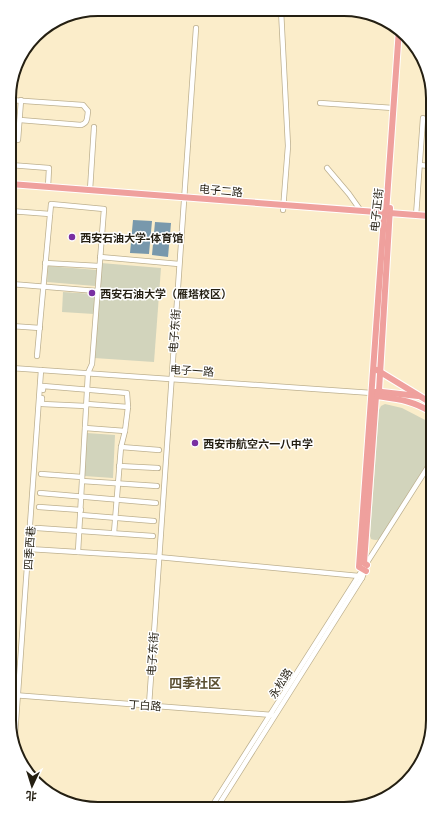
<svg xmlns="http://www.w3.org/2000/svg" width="442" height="818" viewBox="0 0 442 818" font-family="'Golos Text','Noto Sans SC',sans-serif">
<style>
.green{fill:#d2d4bc}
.water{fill:#7898ac}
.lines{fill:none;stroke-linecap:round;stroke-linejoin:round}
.minor-casing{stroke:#bdb08f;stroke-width:6}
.major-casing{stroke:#fff;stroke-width:8}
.minor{stroke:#fff;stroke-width:4.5}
.major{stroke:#efa09d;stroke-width:6}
.poi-dot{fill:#792fa2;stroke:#fff;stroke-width:1.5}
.labels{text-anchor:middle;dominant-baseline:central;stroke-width:3;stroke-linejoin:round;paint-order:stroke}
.street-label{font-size:11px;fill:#241f12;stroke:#fff}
.poi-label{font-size:11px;font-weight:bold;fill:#241f12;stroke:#fff;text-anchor:start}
.quarter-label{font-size:13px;font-weight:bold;fill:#5b4f31;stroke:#fff}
.rim{fill:none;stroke:#241f12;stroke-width:2}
</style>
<rect width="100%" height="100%" fill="#fbedca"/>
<g class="green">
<path d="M101 263 161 268 154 362 94 358Z"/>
<path d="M48 266 97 270 95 286 47 282Z"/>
<path d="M63 292 95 294 94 314 62 312Z"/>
<path d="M385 404 402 408 431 423V458L383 535C379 540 377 541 371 539L370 536 379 410 381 406Z"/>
<path d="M87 433 115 435 113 478 84 476Z"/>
</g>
<g class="water">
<path d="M133 220 152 221 149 254 130 253Z"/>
<path d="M155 222 171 223 168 257 152 255Z"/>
</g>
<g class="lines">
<defs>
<g id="minor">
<path d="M281 10 288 146 283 210"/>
<path d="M327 10 370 15"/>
<path d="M10 100 83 105 88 111C87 118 88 123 81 125L20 120"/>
<path d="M320 103 393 108"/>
<path d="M10 139 18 140 21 100"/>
<path d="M10 165 49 168 48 187"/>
<path d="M420 165 429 166"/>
<path d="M327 168 349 194 361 211"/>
<path d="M90 190 94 127"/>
<path d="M10 211 50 214"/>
<path d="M416 216 423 118"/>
<path d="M100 257 179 264"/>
<path d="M45 263 99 266"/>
<path d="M11 284 97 291"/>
<path d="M11 326 40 328"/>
<path d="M37 356 51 204 104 209 92 364 88 373 78 552"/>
<path d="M11 368 372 393"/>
<path d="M43 390V386L127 393 128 407 125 431 85 428"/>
<path d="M42 398V404L86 406"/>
<path d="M87 404 128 407"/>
<path d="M121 447 159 450"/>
<path d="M119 466 158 468"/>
<path d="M41 474 82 477"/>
<path d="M82 481 157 486"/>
<path d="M40 493 156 503"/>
<path d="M39 507 81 510"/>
<path d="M81 515 154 521"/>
<path d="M37 528 153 536"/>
<path d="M114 533 121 447 125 431"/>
<path d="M29 549 158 557 359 576 362 578"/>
<path d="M13 695 272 715"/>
<path d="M149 705 196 28"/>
<path d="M14 749 41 370"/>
<path d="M212 806 431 462"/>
<path d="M218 806 362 578 366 568"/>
</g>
<g id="major">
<path d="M10 184 429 216"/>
<path d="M377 370 431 403"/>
<path d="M375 392H382L418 396"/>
<path d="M376 396C397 399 412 400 431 412"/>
<path d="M367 565 364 563 376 396 379 391 390 208"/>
<path d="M366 571 359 567 384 217 386 213 399 29"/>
</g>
</defs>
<use href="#minor" class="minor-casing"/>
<use href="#major" class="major-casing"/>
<use href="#minor" class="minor"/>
<use href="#major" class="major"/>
</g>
<g class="poi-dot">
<circle cx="72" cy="237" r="4"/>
<circle cx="92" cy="293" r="4"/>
<circle cx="195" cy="443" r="4"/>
</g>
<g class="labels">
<g class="street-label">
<text transform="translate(221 190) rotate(5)">电子二路</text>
<text transform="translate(376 210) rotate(-84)">电子正街</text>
<text transform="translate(174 331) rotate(-86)">电子东街</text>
<text transform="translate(192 370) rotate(4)">电子一路</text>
<text transform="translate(29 548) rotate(-86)">四季西巷</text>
<text transform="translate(152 654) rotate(-86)">电子东街</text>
<text transform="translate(280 683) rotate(-58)">永松路</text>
<text transform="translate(145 705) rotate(4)">丁白路</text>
</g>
<g class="poi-label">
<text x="80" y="237">西安石油大学-体育馆</text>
<text x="100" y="293">西安石油大学（雁塔校区）</text>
<text x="203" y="443">西安市航空六一八中学</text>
</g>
<g class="quarter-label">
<text x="195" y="683">四季社区</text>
</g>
</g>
<path d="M0 0H442V818H0ZM98 16H344A82 82 0 0 1 426 98V720A82 82 0 0 1 344 802H98A82 82 0 0 1 16 720V98A82 82 0 0 1 98 16Z" fill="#fff" fill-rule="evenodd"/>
<path class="rim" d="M98 16H344A82 82 0 0 1 426 98V720A82 82 0 0 1 344 802H98A82 82 0 0 1 16 720V98A82 82 0 0 1 98 16Z"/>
<g transform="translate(32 786) rotate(184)" stroke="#ffffff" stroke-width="3" paint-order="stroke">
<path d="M0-3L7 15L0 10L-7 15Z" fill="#241f12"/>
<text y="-6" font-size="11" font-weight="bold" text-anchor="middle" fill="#241f12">北</text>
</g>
</svg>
